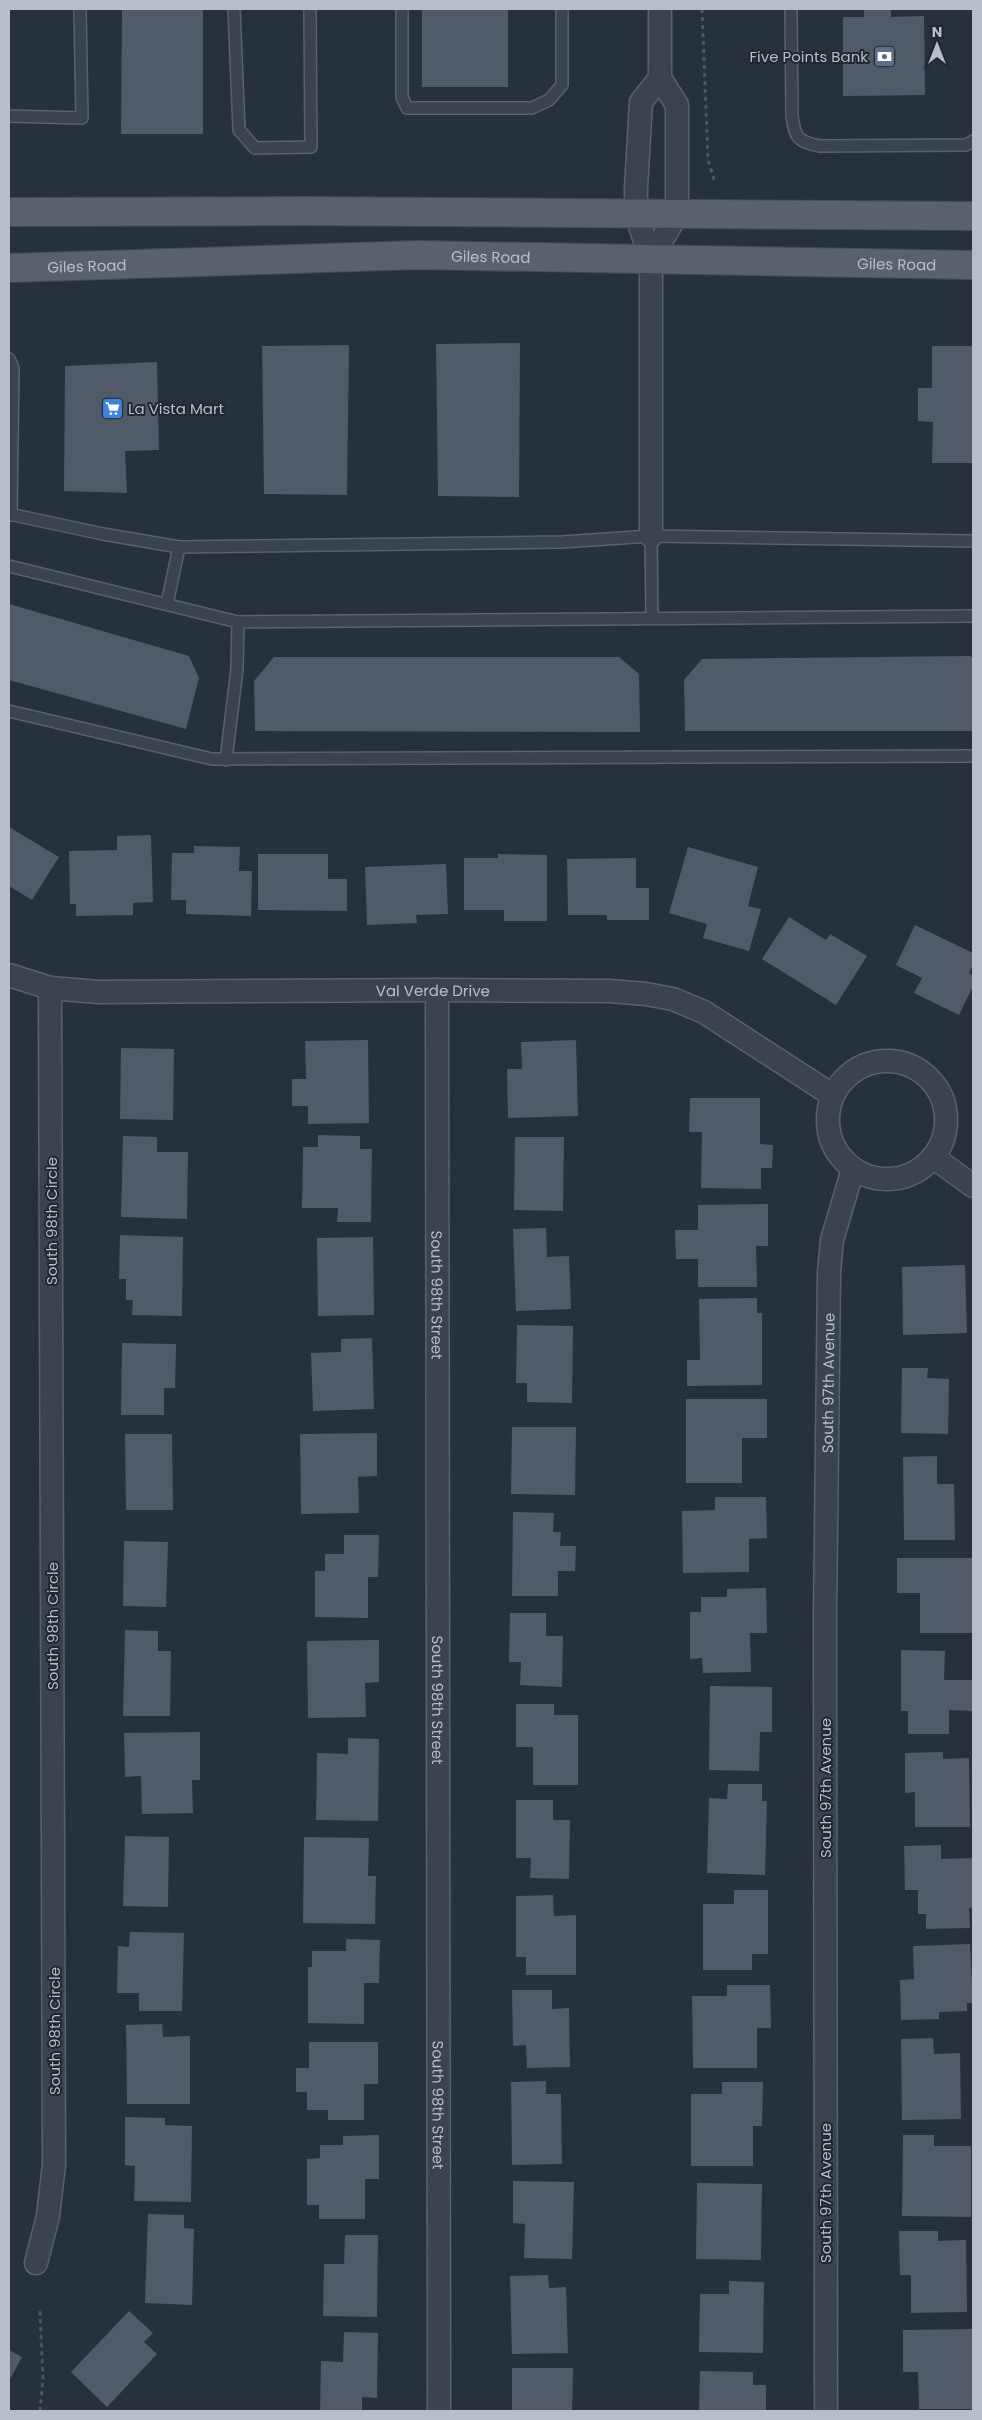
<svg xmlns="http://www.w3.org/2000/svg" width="982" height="2420" viewBox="0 0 982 2420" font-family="Poppins,sans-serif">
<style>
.building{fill:#515a67}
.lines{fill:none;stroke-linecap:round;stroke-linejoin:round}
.service-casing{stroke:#59616b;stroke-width:14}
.minor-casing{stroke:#59616b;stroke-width:25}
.primary-casing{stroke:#444c56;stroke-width:30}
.path{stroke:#495b5c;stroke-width:3;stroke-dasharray:4 4;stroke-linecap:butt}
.service{stroke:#3b434d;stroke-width:11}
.minor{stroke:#3b434d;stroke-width:22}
.primary{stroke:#59626c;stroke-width:28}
.labels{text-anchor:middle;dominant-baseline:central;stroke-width:4;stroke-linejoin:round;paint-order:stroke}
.poi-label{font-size:15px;fill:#b7bec8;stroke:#202832;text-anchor:end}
.street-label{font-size:15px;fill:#b7bec8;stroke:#202832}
</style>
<rect width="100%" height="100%" fill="#27313c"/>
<g class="building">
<path d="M122 9H203V134H121Z"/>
<rect x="422" y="9" width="86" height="78"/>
<path d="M864 9H891V17L924 16 925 95 843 96V17H864Z"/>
<path d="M520 343 519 497 438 496 436 344Z"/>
<path d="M349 345 347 495 264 494 262 346Z"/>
<path d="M932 346H973V463H932L933 422 918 421V388H932Z"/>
<path d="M157 362 159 450 125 451 127 493 64 491 65 366Z"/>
<path d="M9 604 189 656 199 678 186 729 9 680Z"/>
<path d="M970 656 973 658V731H685L684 680 702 659Z"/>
<path d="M274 657H619L639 674 640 732 255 731 254 681Z"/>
<path d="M9 827 59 857 32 900 9 886Z"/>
<path d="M151 835 153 902 133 903V915L76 916V904H70L69 851 117 850V836Z"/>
<path d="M194 846 240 847 239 871H252L251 916 186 914V900H171L172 853H194Z"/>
<path d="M688 847 758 867 748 906 761 909 749 951 703 938 707 924 669 913Z"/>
<path d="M258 854H328V879H347V911L258 910Z"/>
<path d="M498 854 547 855V921H504V910H464V858H498Z"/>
<path d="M636 858V888H649V920H607V915H568L567 859Z"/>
<path d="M446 864 448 914 416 915 417 923 367 925 365 867Z"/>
<path d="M789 917 826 940 830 934 867 956 836 1005 762 959Z"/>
<path d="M915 925 973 953V964L969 973 973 976V986L959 1015 914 993 922 978 896 965Z"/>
<path d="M368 1040 369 1123 308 1124V1106H292V1079H306L305 1041Z"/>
<path d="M576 1040 578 1116 508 1118 507 1069H522L521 1042Z"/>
<path d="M121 1048 174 1049 173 1120 120 1119Z"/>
<path d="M690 1098H760V1144L773 1145 772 1168H761V1189L701 1188 702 1132H689Z"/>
<path d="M318 1135 360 1136V1149H372L371 1222H337L338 1208H302L303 1147H318Z"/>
<path d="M123 1136 157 1137V1152H188L187 1219 121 1217Z"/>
<path d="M515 1137H564L563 1211 514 1210Z"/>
<path d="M768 1204V1246H756L757 1287H698V1259H676L675 1230H698V1205Z"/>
<path d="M546 1228 547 1257 569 1256 571 1309 516 1311 513 1229Z"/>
<path d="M120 1235 183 1237 182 1316 132 1315 133 1300H126V1279H119Z"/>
<path d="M373 1237 374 1315 318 1316 317 1238Z"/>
<path d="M965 1265 967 1333 903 1335 902 1267Z"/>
<path d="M757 1298V1313H762V1385L687 1386V1360H700L699 1299Z"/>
<path d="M517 1325 573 1326 572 1403 527 1402V1383H516Z"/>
<path d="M372 1338 374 1409 313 1411 311 1353 341 1352V1339Z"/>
<path d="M122 1343 176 1344 175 1388H164V1415H121Z"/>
<path d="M902 1368H928L927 1378 949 1379 948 1434 901 1433Z"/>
<path d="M686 1399H767V1438H742V1483H686Z"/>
<path d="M512 1427H576L575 1495 511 1494Z"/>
<path d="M377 1433V1476L358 1477 359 1513 301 1514 300 1434Z"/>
<path d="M125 1434H172L173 1510H126Z"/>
<path d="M937 1456V1484H954L955 1540H904L903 1457Z"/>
<path d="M715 1497H766L767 1538 749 1539V1572L683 1573 682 1511 715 1510Z"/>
<path d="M513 1512 554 1513 553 1532H561L560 1546H576L575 1571H558V1596H512Z"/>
<path d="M344 1535H379L378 1577H368V1618L315 1617V1571H325V1554H344Z"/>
<path d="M124 1541 168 1542 166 1607 123 1606Z"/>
<path d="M897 1558H973V1633H920V1593H897Z"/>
<path d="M766 1588 767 1633H750L751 1672 703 1673 702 1658 690 1659V1612H701V1597H727V1589Z"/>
<path d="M510 1613H546V1636H563L562 1687 520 1685 521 1662H509Z"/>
<path d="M125 1630 158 1631V1651H171L170 1716H123Z"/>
<path d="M379 1640V1682L365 1683 366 1717 308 1718 307 1641Z"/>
<path d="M901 1650 945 1651 944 1680H973V1711L949 1710V1734H908V1711H901Z"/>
<path d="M710 1686 772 1687V1732H760L759 1771 709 1770Z"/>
<path d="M516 1704H554V1715H578V1785H533V1747H516Z"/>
<path d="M200 1732V1780H192L193 1813 142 1814 141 1776 125 1777 124 1733Z"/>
<path d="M348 1738 379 1739 378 1821 316 1820 317 1753 348 1754Z"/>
<path d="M943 1752V1759L969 1758 970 1827H915V1792L905 1793V1753Z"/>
<path d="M728 1784H762V1801H767L765 1875 707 1873 709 1798 727 1799Z"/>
<path d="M516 1800H553V1820H570L569 1879 530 1878 531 1858H516Z"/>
<path d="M125 1836 169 1837 168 1907 123 1906Z"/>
<path d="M304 1837 369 1838 368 1876H376L375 1924 303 1923Z"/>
<path d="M941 1845V1859L973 1858V1908H969L970 1928 926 1929V1914H918V1890H905L904 1846Z"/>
<path d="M734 1890H768V1954H752V1970H703V1904H734Z"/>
<path d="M553 1895 554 1916 576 1915V1975H526V1957H516V1896Z"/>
<path d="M130 1932 184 1933 182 2011H139V1993H117L118 1946 129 1947Z"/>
<path d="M346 1939 380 1940 379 1983H364V2024L308 2023V1967H312V1951H346Z"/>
<path d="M970 1944 973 2003H967V2011L939 2012V2019L901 2020 900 1980 914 1979 913 1946Z"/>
<path d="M727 1985H770L771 2028H757V2068H693L692 1996H727Z"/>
<path d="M512 1990H552V2009L569 2008 570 2067 527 2068 526 2045 513 2046Z"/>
<path d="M162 2024 163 2037 190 2036V2104H127L126 2025Z"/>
<path d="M933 2038 934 2054 960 2053 961 2119 902 2120 901 2039Z"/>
<path d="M309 2042H378V2084H364V2120H328V2110H307V2092H296V2068H309Z"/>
<path d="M546 2081V2094H561L562 2164 512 2165 511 2082Z"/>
<path d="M722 2082H763L762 2126H753V2166H691V2094H722Z"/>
<path d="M125 2117 165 2118V2125L192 2126 191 2202 134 2201 135 2166 125 2165Z"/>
<path d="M379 2135V2179H365V2219H319V2205H307V2159L320 2158V2145H343V2136Z"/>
<path d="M903 2135H934V2146H971V2217L902 2216Z"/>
<path d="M513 2181 574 2182 572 2259 524 2258 525 2224 513 2223Z"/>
<path d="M697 2183 762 2184 761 2260 696 2259Z"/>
<path d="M148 2214 184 2215V2228L194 2229 192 2305 145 2303Z"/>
<path d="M899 2231H938V2241L966 2240 967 2312 911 2313V2275H900Z"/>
<path d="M345 2235H378L377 2317 323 2316 324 2264H344Z"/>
<path d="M548 2275 549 2288 566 2287 568 2353 512 2354 510 2276Z"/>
<path d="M729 2281 764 2282 763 2353 699 2352 700 2294H729Z"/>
<path d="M129 2311 153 2333 144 2342 157 2354 107 2407 71 2372Z"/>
<path d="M973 2329V2409H919L918 2372H903V2330Z"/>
<path d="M344 2332 378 2333 377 2398 362 2397V2411H320L321 2361 343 2362Z"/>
<path d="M9 2350 22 2357 9 2381Z"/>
<path d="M512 2368H573L572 2411H512Z"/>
<path d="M700 2371 753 2372V2385H766V2411H699Z"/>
</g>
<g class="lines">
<defs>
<g id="service">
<path d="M234 9 239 130 255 148 311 147 310 9"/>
<path d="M402 9V97L407 108H532L549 100 562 85V9"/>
<path d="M791 9 792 116C795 138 798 142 820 146L966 145 973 141"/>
<path d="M9 116 82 118 80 9"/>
<path d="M9 359 13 368 11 515"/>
<path d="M9 514 103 534 179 547 562 542 651 536 973 541"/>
<path d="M651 536 652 618"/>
<path d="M9 566 238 622 973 616"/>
<path d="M167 604 179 547"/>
<path d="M9 711 212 759 973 756"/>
<path d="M226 760 237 669 238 622"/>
</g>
<g id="minor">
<path d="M651 259 677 214V105L660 78V9"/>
<path d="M651 536V259L636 214V188L641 102 660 78"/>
<path id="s1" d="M9 975 50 988 99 992 437 990 610 991 646 994 673 999 704 1012 832 1095"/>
<path id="s2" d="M437 990 439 2411"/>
<circle cx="887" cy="1120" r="59"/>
<path d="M933 1157 973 1186"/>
<path d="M36 2263 48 2216 54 2164 50 988"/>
<path id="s3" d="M826 2411 825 1618 829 1272 832 1240 853 1169"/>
</g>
<g id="primary">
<path d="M9 212 306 211 973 216"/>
<path id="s4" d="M9 268 418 255 973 265"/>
</g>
</defs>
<use href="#service" class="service-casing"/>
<use href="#minor" class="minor-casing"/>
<use href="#primary" class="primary-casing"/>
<g class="path">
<path d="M702 9 708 159 714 180"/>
<path d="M40 2411 43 2379 40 2311"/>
</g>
<use href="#service" class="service"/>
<use href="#minor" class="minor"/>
<use href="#primary" class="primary"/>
</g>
<defs>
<symbol id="bank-square" viewBox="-11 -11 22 22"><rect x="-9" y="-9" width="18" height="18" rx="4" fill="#5c6f8a" stroke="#202832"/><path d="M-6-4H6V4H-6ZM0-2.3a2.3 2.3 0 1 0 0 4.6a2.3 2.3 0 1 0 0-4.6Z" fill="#fff"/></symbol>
<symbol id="supermarket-square" viewBox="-11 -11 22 22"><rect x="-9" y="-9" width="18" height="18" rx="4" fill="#3f7fe0" stroke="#202832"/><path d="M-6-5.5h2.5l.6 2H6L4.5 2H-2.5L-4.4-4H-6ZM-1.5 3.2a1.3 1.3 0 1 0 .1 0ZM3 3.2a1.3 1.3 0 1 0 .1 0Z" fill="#fff"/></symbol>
</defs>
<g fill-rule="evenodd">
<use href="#bank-square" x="872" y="44" width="25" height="25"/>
<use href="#supermarket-square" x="100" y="396" width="25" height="25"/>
</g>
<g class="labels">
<g class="poi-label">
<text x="868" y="56">Five Points Bank</text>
<text x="128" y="408" text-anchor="start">La Vista Mart</text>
</g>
<g class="street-label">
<text stroke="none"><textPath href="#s4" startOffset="482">Giles Road</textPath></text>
<text stroke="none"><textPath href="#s4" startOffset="888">Giles Road</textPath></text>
<text stroke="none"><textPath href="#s4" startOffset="78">Giles Road</textPath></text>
<text stroke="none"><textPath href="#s1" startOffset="426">Val Verde Drive</textPath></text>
<text transform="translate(51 1221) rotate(-90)">South 98th Circle</text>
<text stroke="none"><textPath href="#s2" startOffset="305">South 98th Street</textPath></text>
<text stroke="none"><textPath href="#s3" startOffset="1028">South 97th Avenue</textPath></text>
<text transform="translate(52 1626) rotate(-90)">South 98th Circle</text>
<text stroke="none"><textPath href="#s2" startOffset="710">South 98th Street</textPath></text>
<text transform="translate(825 1788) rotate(-90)">South 97th Avenue</text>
<text transform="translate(54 2031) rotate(-90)">South 98th Circle</text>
<text stroke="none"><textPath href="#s2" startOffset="1115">South 98th Street</textPath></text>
<text transform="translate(825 2193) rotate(-90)">South 97th Avenue</text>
</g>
</g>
<rect width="982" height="2420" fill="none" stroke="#b7bec8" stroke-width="20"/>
<g transform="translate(937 45)" stroke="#202832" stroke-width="4" paint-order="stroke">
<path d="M0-4L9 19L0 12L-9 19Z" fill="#b7bec8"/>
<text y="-8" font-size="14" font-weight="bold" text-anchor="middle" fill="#b7bec8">N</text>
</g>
</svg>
